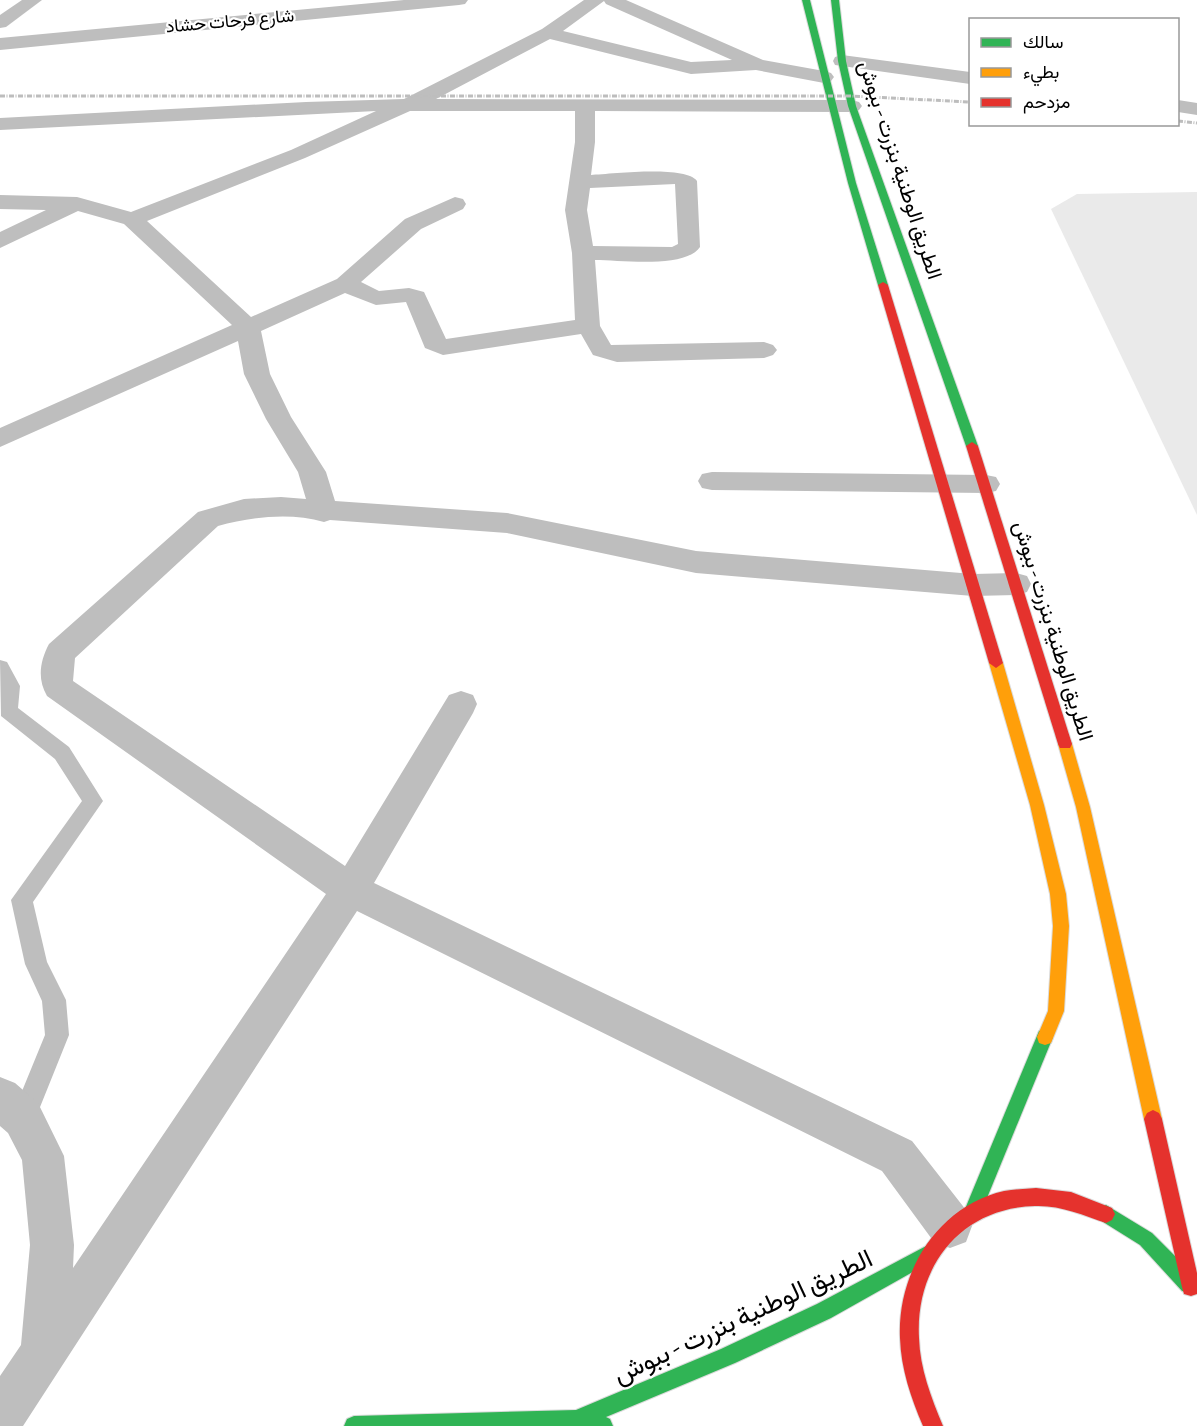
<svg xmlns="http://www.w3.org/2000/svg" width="1197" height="1426" viewBox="0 0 1197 1426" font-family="'Alegreya Sans',Vazirmatn,sans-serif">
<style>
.green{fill:#eaeaea}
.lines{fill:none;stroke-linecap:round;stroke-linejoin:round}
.fast-casing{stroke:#dbdbdb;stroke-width:2}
.slow-casing{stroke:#dbdbdb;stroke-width:2}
.jam-casing{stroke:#dbdbdb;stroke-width:2}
.lane{fill:#bebebe;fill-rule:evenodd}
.street{fill:#bebebe;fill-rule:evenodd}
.fast{fill:#30b455;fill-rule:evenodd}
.slow{fill:#ff9f0a;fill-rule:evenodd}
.jam{fill:#e5322d;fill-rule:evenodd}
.rail{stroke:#bdbdbd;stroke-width:3;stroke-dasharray:5 1.5 1 1.5;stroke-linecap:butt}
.labels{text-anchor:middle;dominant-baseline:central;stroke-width:4.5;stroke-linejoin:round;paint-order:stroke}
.far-street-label{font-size:18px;fill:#000;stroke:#fff}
.street-label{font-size:21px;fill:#000;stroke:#fff}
.near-street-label{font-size:26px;fill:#000;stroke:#fff}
</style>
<rect width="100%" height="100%" fill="#fff"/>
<path class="green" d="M1197 192V515L1051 209 1077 194Z"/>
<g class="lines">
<defs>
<g id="fast">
<path d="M802 0H810L856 183 888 285 886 287 878 285 848 183Z"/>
<path d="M831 0H839L846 61 856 106 978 446 976 449 972 450 966 446 848 106 838 61Z"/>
<path d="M1045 1029 1051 1031 1053 1037 980 1215 974 1218 968 1215 965 1209 1039 1031Z"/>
<path d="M1106 1205 1152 1233 1196 1277V1291L1189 1293 1182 1291 1140 1245 1100 1220 1097 1214 1100 1208Z"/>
<path d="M928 1245 934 1248 937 1254 934 1260 831 1318 735 1363 606 1417 610 1419 613 1426H344L347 1419 354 1416 576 1410 721 1349 817 1304Z"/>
</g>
<g id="slow">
<path d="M996 658 1003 663 1044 805 1066 894 1069 926 1064 1011 1051 1043 1045 1045 1039 1043 1037 1037 1048 1011 1053 926 1050 894 1030 805 989 663Z"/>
<path d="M1065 738 1070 740 1072 744 1090 807 1162 1119 1159 1125 1153 1128 1147 1125 1144 1119 1076 807 1058 744 1060 740Z"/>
</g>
<g id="jam">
<path d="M883 282 888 285 1003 663 996 668 989 663 878 285Z"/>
<path d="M972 442 978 446 1072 744 1070 748H1060L1058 744 966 446Z"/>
<path d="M1153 1110 1159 1113 1162 1119 1197 1273V1294L1191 1296 1184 1294 1182 1287 1144 1119 1147 1113Z"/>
<path d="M1036 1188 1071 1192 1112 1208 1115 1214 1112 1220 1106 1223C1083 1215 1060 1205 1035 1206 961 1208 915 1266 919 1338 920 1369 931 1397 943 1426H923C911 1398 901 1369 900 1338 897 1272 938 1206 1004 1191 1015 1189 1026 1189 1036 1188Z"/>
</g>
</defs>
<use href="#fast" class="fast-casing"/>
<use href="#slow" class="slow-casing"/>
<use href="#jam" class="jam-casing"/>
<path class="lane" d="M0 660 7 662 20 686 18 708 69 747 103 801 33 902 47 962 66 1000 69 1035 32 1127 23 1130 14 1127 11 1118 45 1035 42 1001 25 964 11 900 82 801 55 759 1 716Z"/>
<g class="street">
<path d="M22 0H42L6 27 0 28V15Z"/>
<path d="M404 0H468L465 4 459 5 0 50V38Z"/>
<path d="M584 0H626L763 60 824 71 831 73 834 77 831 81 824 83 756 70 691 74 550 39 436 99 852 100 859 102 862 106 859 110 852 112 595 111V142L591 175C612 174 685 165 697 181L700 247C685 269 621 260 595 260L600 326 611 345 764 342 773 345 777 350 773 355 764 358 617 362 593 355 581 334 443 355 425 348 406 302 376 305 345 293 261 331 270 374 291 417 326 472 335 501 507 513 696 551 973 574 1016 573 1027 576 1031 584 1027 592 1016 595 973 596 696 573 507 533 330 520 324 522C290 512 251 517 218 526L75 658 73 681 345 866 449 695 461 691 473 695 477 704 473 713 374 883 912 1141 966 1210 972 1226 966 1242 950 1248 934 1242 882 1171 357 911 23 1426H0V1376L21 1345 30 1245 22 1160 8 1133 0 1126V1077L15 1083 38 1103 64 1156 74 1245 73 1268 326 894 47 696C37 679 40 661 49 644L198 512 244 499 281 497 306 499 298 472 266 419 244 374 238 341 0 447V428L232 325 124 224 78 211 0 248V232L46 210 0 209V195L77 197 131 212 291 150 376 111 0 130V118L306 102 404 99 542 29ZM604 1 606 4 732 60 691 62 563 31ZM410 111H575V142L565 210 572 253 575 320 446 339 424 292 409 288 379 291 361 282 421 229 463 209 466 204 463 199 455 197 405 219 337 279 251 317 147 221 305 158ZM675 184 678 244 672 247 593 246 587 210 590 188Z"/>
<path d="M842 55 970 72V84L835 65 833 61 835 57Z"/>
<path d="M1178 100 1197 103V115L1178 112Z"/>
<path d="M712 472 986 475 996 477 1000 484 996 491 986 493 712 490 702 488 698 481 702 474Z"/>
</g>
<use href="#fast" class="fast"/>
<use href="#slow" class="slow"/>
<use href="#jam" class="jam"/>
<g class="rail">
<path d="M0 96H850L970 102"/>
<path d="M1178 121 1197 123"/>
</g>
</g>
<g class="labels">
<g class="far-street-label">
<text transform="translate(230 22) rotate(-5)">شارع فرحات حشاد</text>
</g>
<g class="street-label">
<text transform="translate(900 170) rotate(72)">الطريق الوطنية بنزرت - ببوش</text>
<text transform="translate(1053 631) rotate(73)">الطريق الوطنية بنزرت - ببوش</text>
</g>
<g class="near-street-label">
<text transform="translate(743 1317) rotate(-25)">الطريق الوطنية بنزرت - ببوش</text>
</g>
</g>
<rect x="969" y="18" width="210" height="108" fill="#ffffff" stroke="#999999" stroke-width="1.5"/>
<rect x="981" y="38" width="30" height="9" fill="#30b455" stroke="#999999" stroke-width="1.5"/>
<text x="1023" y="48" font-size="18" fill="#000000">سالك</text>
<rect x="981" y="68" width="30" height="9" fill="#ff9f0a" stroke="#999999" stroke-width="1.5"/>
<text x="1023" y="78" font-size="18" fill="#000000">بطيء</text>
<rect x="981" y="98" width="30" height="9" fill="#e5322d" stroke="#999999" stroke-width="1.5"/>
<text x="1023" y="108" font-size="18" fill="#000000">مزدحم</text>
</svg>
